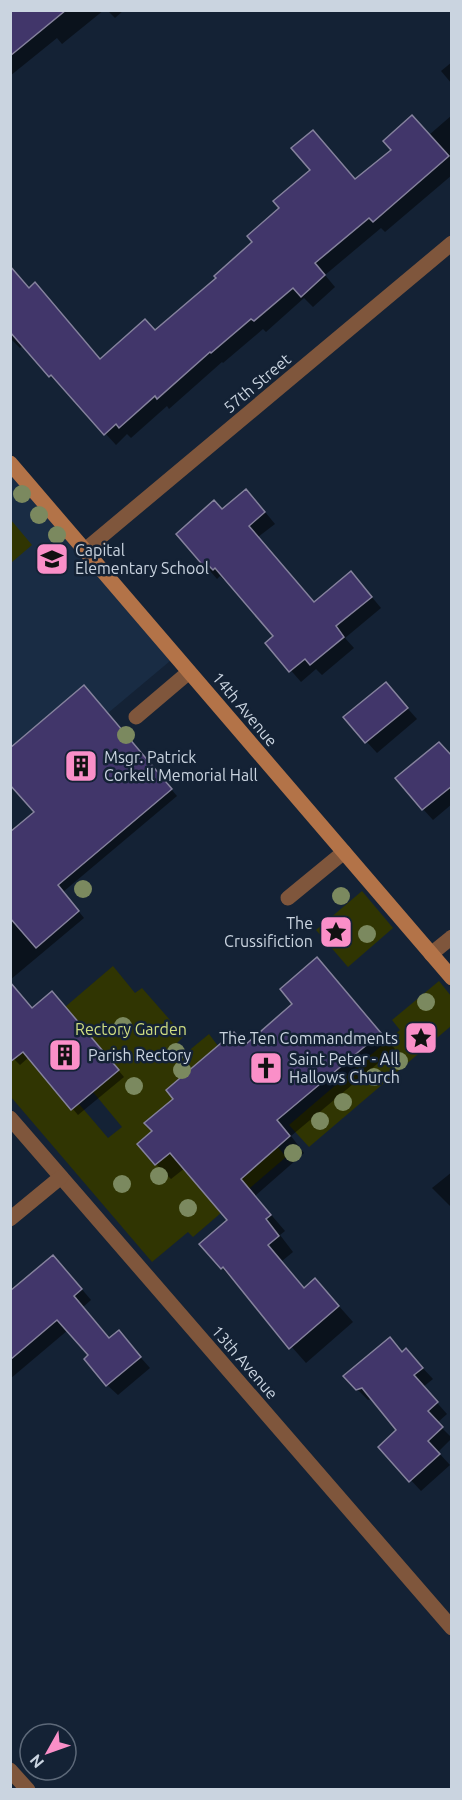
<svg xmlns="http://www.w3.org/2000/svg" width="462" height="1800" viewBox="0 0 462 1800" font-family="Ubuntu,sans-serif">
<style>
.built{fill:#192c44}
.green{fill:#303502}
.shadow{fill:#0007}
.building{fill:#41366a;stroke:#85829d;stroke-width:1.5}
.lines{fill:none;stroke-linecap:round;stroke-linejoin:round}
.lane{stroke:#7f563c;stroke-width:15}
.street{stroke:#7f563c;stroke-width:15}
.secondary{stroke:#b37348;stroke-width:15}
.tree{fill:#7b895f}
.labels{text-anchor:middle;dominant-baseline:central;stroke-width:5;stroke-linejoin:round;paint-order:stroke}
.street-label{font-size:16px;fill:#cad4e0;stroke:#142235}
.poi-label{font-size:16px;fill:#cad4e0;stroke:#142235;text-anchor:start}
.park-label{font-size:16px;fill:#d0de82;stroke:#142235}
</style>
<rect width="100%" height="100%" fill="#142235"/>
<path class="built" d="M10 463 176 656 108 713 84 686 10 748Z"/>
<g class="green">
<path d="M11 520 32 545 11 563H10Z"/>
<path d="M362 891 393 928 348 967 316 930Z"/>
<path d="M113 966 135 993 142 988 184 1036 177 1043 186 1053 209 1034 218 1046 166 1090 173 1099 144 1123 152 1131 137 1144 154 1165 170 1153 202 1190 233 1164 244 1177 278 1147 286 1157 193 1237 188 1232 152 1262 11 1097 10 1058 13 1060 23 1052 71 1110 79 1104 108 1138 122 1127 93 1092 119 1070 65 1007Z"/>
<path d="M439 981 451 996V1026L309 1147 289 1125 400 1030 392 1020Z"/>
</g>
<g class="shadow">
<path d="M10 10H104L62 44 57 38 10 76Z"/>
<path d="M107 10H124L115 18Z"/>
<path d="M452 62V84L441 71Z"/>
<path d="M452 115V175L385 232 381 228 325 275 335 287 313 307 304 298 266 332 263 329 223 363 222 362 169 409 167 406 131 438 127 434 116 445 62 386 50 376 23 345 20 348 10 338V265L30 289 101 361 155 331 218 278 254 242 312 171 324 143 356 180 429 135Z"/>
<path d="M256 501 275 524 258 537 315 603 361 584 381 608 345 638 354 648 322 675 316 669 301 682 267 643 275 636 226 578 224 580 220 576 217 579 178 534 222 510Z"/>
<path d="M386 684 417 719 377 753 345 718Z"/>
<path d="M90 693 177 796 63 892 84 918 10 980V834L36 812Z"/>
<path d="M452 757V804L433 820 423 809Z"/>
<path d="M317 959 332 975 395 1049 291 1136 304 1153 255 1196 285 1231 280 1235 293 1252 282 1261 305 1289 330 1296 353 1322 306 1363 222 1268 229 1220 185 1168 171 1179 156 1164 154 1131 175 1099 234 1034 246 1046 295 1004Z"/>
<path d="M58 999 124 1077 78 1115 29 1057 20 1065 10 1055 33 1009Z"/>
<path d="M452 1172V1208L432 1188Z"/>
<path d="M63 1267 91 1300 83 1307 110 1339 118 1332 150 1368 118 1395 107 1385 90 1355 68 1330 10 1379V1292Z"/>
<path d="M406 1350 433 1379 423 1387 447 1414 437 1423 452 1438 438 1452 450 1465 421 1491 380 1447 398 1430 372 1399 368 1400 357 1389Z"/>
</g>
<g class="building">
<path d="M10 10H66L10 56Z"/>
<path d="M412 115 449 156 373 222 369 218 315 263 325 275 301 297 293 288 254 321 251 319 211 353 210 352 157 399 155 396 119 428 116 424 104 435 51 375 49 377 10 332V266L29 288 35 282 100 359 145 319 155 330 216 278 214 276 252 242 247 236 279 208 273 201 310 170 291 148 313 130 355 179 391 150 383 141Z"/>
<path d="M246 489 265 512 249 526 314 602 351 571 372 597 336 626 344 637 310 665 305 659 289 672 265 643 273 636 215 568 213 570 209 566 206 569 176 534 214 500 222 509Z"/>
<path d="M386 682 408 708 365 743 343 717Z"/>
<path d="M84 685 172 789 58 885 79 911 36 948 10 918V832L34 812 10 785V748Z"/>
<path d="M439 742 452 756V786L422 810 395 778Z"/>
<path d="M317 957 381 1033 277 1120 290 1136 241 1179 271 1215 266 1219 279 1236 268 1245 304 1288 315 1278 339 1306 289 1349 223 1267 221 1269 199 1244 227 1220 170 1153 155 1165 137 1144 152 1131 144 1123 173 1099 166 1090 234 1032 245 1045 292 1004 280 989Z"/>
<path d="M10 982 32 1008 52 991 119 1070 71 1110 23 1052 10 1062Z"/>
<path d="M53 1255 82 1289 74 1296 109 1338 119 1330 141 1357 106 1386 84 1359 88 1355 57 1320 10 1360V1291Z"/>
<path d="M390 1337 402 1352 406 1348 423 1368 414 1375 438 1402 428 1411 443 1427 428 1441 440 1454 409 1482 378 1447 396 1430 362 1388 356 1390 343 1376Z"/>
</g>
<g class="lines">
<g class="lane">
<path d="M136 717 189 672"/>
<path d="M288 898 344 852"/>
<path d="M431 954 452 937"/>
</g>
<g class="street">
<path d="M85 550 452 243"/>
<path d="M10 1118 452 1628"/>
<path d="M10 1219 61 1177"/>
<path d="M10 1770 28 1790"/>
</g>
<path class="secondary" d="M10 463 452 978"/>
</g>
<g class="tree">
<circle cx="22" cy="494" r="9"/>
<circle cx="39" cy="515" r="9"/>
<circle cx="57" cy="535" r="9"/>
<circle cx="126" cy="735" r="9"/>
<circle cx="83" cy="889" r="9"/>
<circle cx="341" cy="896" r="9"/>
<circle cx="367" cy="934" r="9"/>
<circle cx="426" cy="1002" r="9"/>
<circle cx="123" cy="1026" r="9"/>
<circle cx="176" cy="1052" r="9"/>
<circle cx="399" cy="1061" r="9"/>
<circle cx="182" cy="1070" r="9"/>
<circle cx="374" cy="1077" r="9"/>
<circle cx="134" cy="1086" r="9"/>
<circle cx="343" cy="1102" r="9"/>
<circle cx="320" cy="1121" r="9"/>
<circle cx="293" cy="1153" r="9"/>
<circle cx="159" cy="1176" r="9"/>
<circle cx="122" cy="1184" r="9"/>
<circle cx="188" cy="1208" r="9"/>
</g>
<defs>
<symbol id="school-square" viewBox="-11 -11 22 22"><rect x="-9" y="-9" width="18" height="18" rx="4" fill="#fa8fc8" stroke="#142235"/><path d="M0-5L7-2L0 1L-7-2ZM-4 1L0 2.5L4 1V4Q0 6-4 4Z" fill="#111"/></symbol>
<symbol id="building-square" viewBox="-11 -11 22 22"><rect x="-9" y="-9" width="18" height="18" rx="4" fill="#fa8fc8" stroke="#142235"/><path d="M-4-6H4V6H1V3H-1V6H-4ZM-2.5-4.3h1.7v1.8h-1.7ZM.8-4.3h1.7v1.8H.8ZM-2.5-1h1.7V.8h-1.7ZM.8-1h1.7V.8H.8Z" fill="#111"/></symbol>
<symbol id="sight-square" viewBox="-11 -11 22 22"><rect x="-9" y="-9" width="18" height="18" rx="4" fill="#fa8fc8" stroke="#142235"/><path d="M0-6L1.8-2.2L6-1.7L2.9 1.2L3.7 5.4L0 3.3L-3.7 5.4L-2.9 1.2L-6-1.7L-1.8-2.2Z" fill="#111"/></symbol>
<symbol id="church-square" viewBox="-11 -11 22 22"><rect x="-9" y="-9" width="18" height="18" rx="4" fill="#fa8fc8" stroke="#142235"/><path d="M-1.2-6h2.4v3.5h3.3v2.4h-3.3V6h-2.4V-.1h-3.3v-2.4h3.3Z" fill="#111"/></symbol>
</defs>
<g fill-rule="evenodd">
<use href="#school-square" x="33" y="540" width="38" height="38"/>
<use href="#building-square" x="62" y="747" width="38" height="38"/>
<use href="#sight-square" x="317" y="913" width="38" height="38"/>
<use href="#sight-square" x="402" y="1019" width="38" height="38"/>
<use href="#building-square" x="46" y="1036" width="38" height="38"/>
<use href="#church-square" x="247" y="1049" width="38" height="38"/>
</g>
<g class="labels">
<g class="street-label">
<text transform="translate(257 383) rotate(-40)">57th Street</text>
<text transform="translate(245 709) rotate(50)">14th Avenue</text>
<text transform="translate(245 1362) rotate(49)">13th Avenue</text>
</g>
<g class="poi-label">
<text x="75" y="550">Capital<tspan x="75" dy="18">Elementary School</tspan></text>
<text x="104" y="757">Msgr. Patrick<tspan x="104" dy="18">Corkell Memorial Hall</tspan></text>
<text x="313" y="923" text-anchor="end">The<tspan x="313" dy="18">Crussifiction</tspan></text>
<text x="398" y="1038" text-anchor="end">The Ten Commandments</text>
<text x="88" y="1055">Parish Rectory</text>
<text x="289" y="1059">Saint Peter - All<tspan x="289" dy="18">Hallows Church</tspan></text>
</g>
<g class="park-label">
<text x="131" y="1029">Rectory Garden</text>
</g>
</g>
<rect width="462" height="1800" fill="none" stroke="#cad4e0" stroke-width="24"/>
<g transform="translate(48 1752) rotate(230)"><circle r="28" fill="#142235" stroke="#5d6979" stroke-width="1.5"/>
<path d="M0-4.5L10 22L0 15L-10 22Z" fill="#fa8fc8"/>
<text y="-9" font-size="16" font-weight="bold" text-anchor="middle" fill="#cad4e0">N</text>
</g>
</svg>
